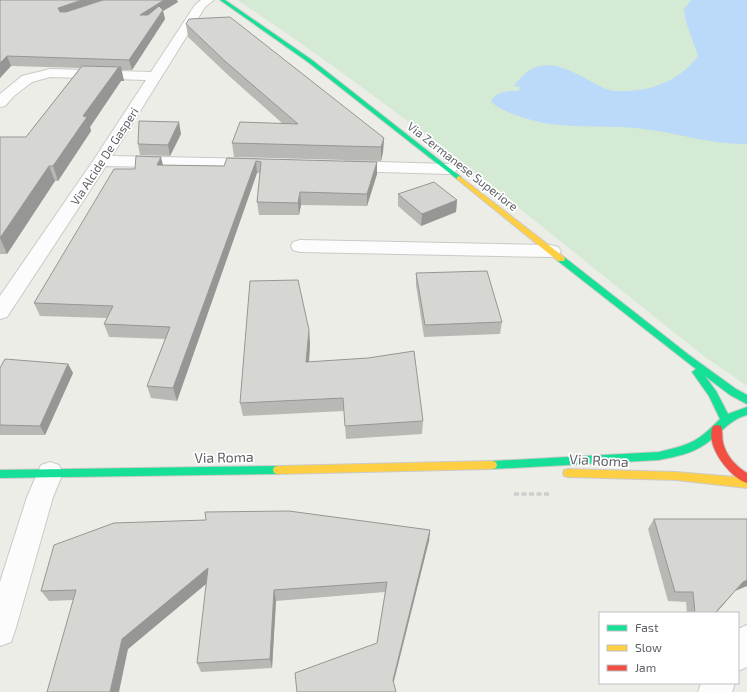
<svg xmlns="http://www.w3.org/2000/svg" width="747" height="692" viewBox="0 0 747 692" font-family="'Exo 2',sans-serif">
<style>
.green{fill:#d5ead5}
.water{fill:#bbd9f8}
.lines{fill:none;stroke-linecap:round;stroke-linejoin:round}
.street-casing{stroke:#c9cac8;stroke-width:2}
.fast-casing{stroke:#cacac9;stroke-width:2}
.slow-casing{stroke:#cacac9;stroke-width:2}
.jam-casing{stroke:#cacac9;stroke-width:2}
.path{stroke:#cbcfcd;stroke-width:3.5;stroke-dasharray:5 2.5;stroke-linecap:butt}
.street{fill:#fcfcfc;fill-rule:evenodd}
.fast{fill:#16e098;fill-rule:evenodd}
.slow{fill:#ffcf43;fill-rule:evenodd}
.jam{fill:#f24e42;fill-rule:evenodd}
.wall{fill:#b8b8b5}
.shaded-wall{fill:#969694}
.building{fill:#d6d6d3;stroke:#969694}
.labels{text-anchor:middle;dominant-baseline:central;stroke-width:3.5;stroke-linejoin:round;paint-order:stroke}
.far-street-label{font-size:12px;fill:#5d6066;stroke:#fff}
.street-label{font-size:14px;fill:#5d6066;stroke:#fff}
</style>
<rect width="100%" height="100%" fill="#edede8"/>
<path class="green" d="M237 0H747V386L705 357C552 236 400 107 237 0Z"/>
<path class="water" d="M691 0H747V144C712 145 679 133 644 129 613 125 581 128 550 124 536 122 499 112 491 101 497 91 507 91 518 91L521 87 514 86C518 81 522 76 527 72 552 53 583 79 606 89 613 92 622 91 630 91 657 89 682 78 698 56L686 22 684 9Z"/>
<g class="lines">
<defs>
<g id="street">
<path d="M201 0H214L205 7 112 156 256 159 262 161 264 164 262 167 256 169 106 166 7 317 0 319V296L93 161 146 80 50 77 32 82 14 96 5 106 0 107V94L22 76 50 69 151 72 195 5Z"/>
<path d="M346 161 449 164 455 166 457 169 455 172 449 174 346 171 340 169 338 166 340 163Z"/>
<path d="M300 240 551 245 558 247 561 251 558 255 551 257 300 252 293 250 291 246 293 242Z"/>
<path d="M50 462 59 465 63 473 53 497 15 631 11 642 0 646V582L27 497 41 465Z"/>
<path d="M747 625V667L738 671V629Z"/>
<path d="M701 683H735L732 692H698Z"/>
</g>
<g id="fast">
<path d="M220 0H225L312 60 461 177V179H457L308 62Z"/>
<path d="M558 257H564L689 355 736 389 747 395V404L730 395 705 376 716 391 728 414 747 407V415C728 420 720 435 704 445 691 454 674 457 659 460L492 469 488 468 487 465 488 462 492 461 659 452C675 448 691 445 704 434 710 429 715 424 720 419L709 396 692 372 696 369 558 261 557 259Z"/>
<path d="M278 466 282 467 283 470 282 473 278 474 0 478V470Z"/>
</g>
<g id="slow">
<path d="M459 176 564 257 565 259 564 261H558L457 179V177Z"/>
<path d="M492 461 496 462 497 465 496 468 492 469 278 474 274 473 273 470 274 467 278 466Z"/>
<path d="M568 469 676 472 747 478V488L676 480 568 477 564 476 563 473 564 470Z"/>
</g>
<path id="jam" d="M717 425 721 426C723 431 722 437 723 442 726 456 736 466 747 473V483C730 478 704 445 713 426Z"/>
</defs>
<use href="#street" class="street-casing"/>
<use href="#fast" class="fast-casing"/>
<use href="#slow" class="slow-casing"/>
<use href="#jam" class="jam-casing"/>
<path class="path" d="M514 494H549"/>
<use href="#street" class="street"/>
<use href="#fast" class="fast"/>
<use href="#slow" class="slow"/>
<use href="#jam" class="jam"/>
</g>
<g class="wall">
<path d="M0 0 178 2 163 11 165 19 132 70H121L124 81H121L90 127 91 131 58 181H55L7 254H0V137H26L80 68 11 66 0 78Z"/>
<path d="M186 24 384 138 383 152 381 161 234 157 232 143 282 123 228 75 188 37Z"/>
<path d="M181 134 170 156 140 155 138 144Z"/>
<path d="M227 158 377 162V174L367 206 301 205 299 215H259L257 202 260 173H257L177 401 151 398 147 386 165 339 109 337 104 324 107 318 40 316 34 303 135 169 163 165 224 166Z"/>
<path d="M398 194 457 200 456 212 421 226 398 206Z"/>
<path d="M416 273 502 322 500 334 424 337 416 285Z"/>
<path d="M309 330 310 344 309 362 423 421 422 434 346 439 344 411 243 416 240 403Z"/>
<path d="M68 364 73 373 45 435H0V368Z"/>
<path d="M654 519 735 591 716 613H687L686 602 668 601 648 529Z"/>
<path d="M430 530 429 541 377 643 385 592 276 601 272 668 201 672 197 663 207 583 128 649 73 600 49 601 41 591Z"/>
</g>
<g class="shaded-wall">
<path d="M82 0H112L61 17 58 8Z"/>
<path d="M164 0H177L178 2 163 11 165 19 132 70 129 60 142 24 140 15Z"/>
<path d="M7 56 11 66 0 78V63Z"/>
<path d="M121 67 124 81H121L90 127 91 131 58 181 53 166 83 116 118 68Z"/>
<path d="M179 122 181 134 170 156 168 145Z"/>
<path d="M384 138 383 152 381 161V147Z"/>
<path d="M161 157 164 169 157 165Z"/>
<path d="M256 161 257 173 177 401 173 388Z"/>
<path d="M377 162V174L367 206V194Z"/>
<path d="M49 166 55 181 7 254 0 238Z"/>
<path d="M300 192 301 205 299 215 298 203Z"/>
<path d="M457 200 456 212 421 226 422 214Z"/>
<path d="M309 330 310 344 308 376 306 362Z"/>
<path d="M68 364 73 373 45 435 40 426Z"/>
<path d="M430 530 429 541 392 689 393 680Z"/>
<path d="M208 568 212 579 128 649 119 692H110L122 639Z"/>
<path d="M747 580V586L735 591 716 613H715L743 582Z"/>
<path d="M274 590 276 601 272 668 270 659Z"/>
</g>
<g class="building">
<path d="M0 0H82L58 8 60 12H66L103 0H164L140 15H148L159 6 163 10 129 60 7 56 0 63Z"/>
<path d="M230 17 384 138 381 147 232 143 240 122 298 124 226 62 186 24 189 19Z"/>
<path d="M82 66 121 67 118 68 83 116 87 117 53 166H49L0 238V137H26Z"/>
<path d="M139 121 179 122 168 145 138 144Z"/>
<path d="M136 156 161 157 157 165 224 166 227 158 377 162 367 194 300 192 298 203 257 202 261 162 256 161 173 388 147 386 170 327 104 324 113 306 34 303 114 169H135Z"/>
<path d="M434 182 457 200 422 214 398 194Z"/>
<path d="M487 271 502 322 425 325 416 273Z"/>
<path d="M298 280 309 330 306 362 368 358 414 351 423 421 345 426 343 398 240 403 250 281Z"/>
<path d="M5 359 68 364 40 426 0 425V368Z"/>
<path d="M289 511 430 530 393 680 396 692H297L295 673 377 643 387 582 274 590 270 659 197 663 208 568 122 639 110 692H47L76 590 41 591 54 545 114 523 206 520 205 512Z"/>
<path d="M654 519H747V580L743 582 715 613H695L693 592H675Z"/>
</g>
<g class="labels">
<g class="far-street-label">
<text transform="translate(104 156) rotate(-57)">Via Alcide De Gasperi</text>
<text transform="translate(463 166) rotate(38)">Via Zermanese Superiore</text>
</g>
<g class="street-label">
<text transform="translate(224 457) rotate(-1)">Via Roma</text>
<text transform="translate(599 460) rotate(3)">Via Roma</text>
</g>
</g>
<rect x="599" y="612" width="140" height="72" fill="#ffffff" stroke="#bebfc2"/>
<rect x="607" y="625" width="20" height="6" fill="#16e098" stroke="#bebfc2"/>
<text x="635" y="632" font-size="12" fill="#5d6066">Fast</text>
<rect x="607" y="645" width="20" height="6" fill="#ffcf43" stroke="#bebfc2"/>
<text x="635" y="652" font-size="12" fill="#5d6066">Slow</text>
<rect x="607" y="665" width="20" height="6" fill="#f24e42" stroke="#bebfc2"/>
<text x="635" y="672" font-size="12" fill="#5d6066">Jam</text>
</svg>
